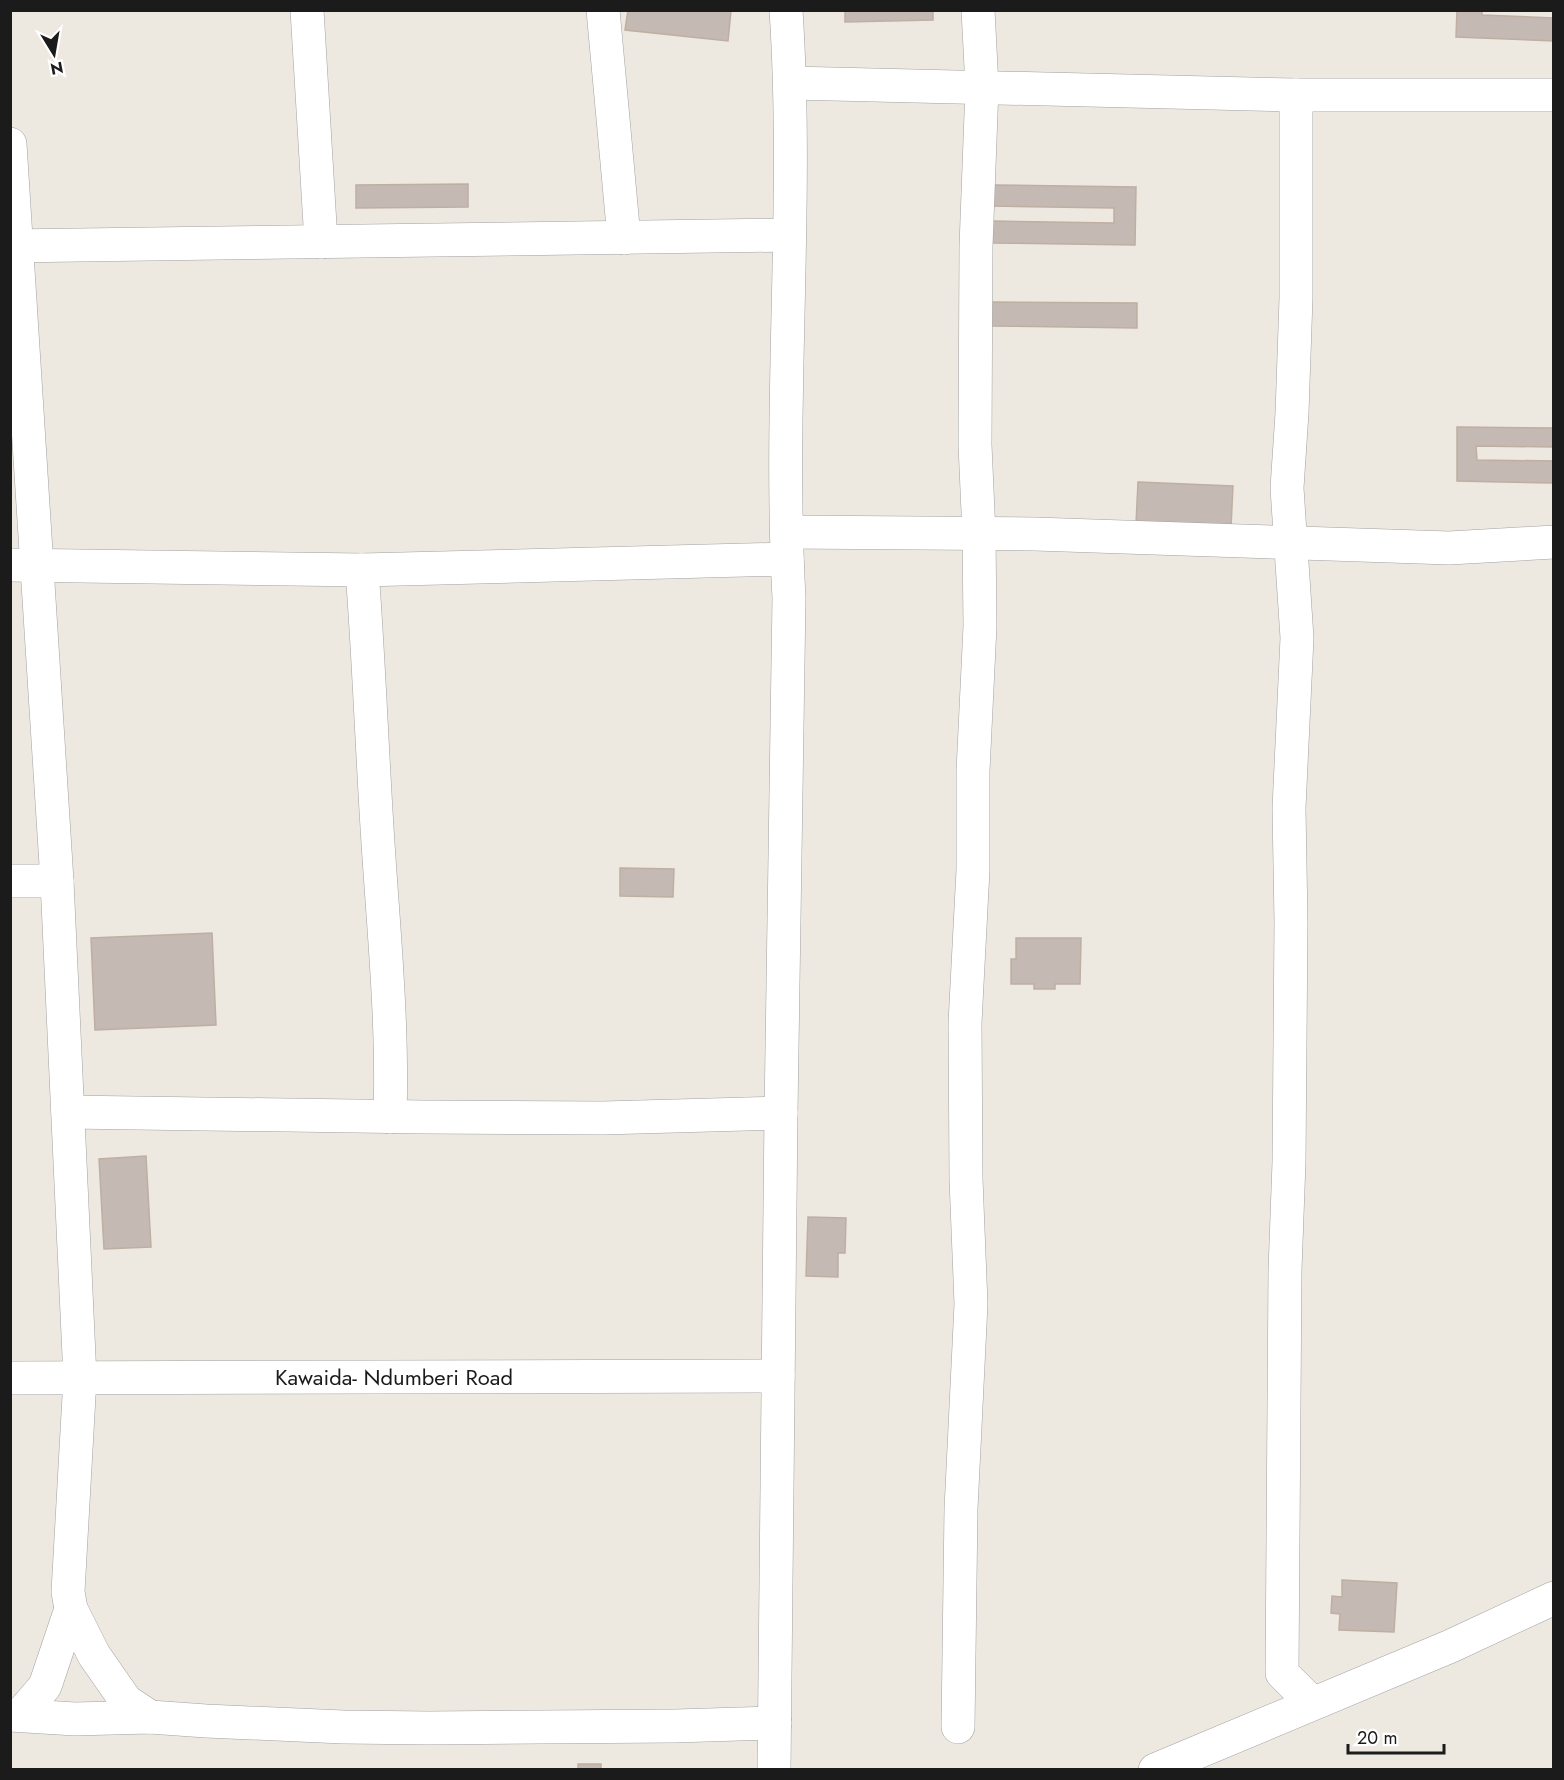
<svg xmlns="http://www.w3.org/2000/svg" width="1564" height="1780" viewBox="0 0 1564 1780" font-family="Jost,sans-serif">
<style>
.building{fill:#c5bab3;stroke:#bfaea2;stroke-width:1.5}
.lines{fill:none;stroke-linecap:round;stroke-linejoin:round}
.minor-casing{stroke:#a2a2a2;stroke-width:34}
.minor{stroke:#fff;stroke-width:33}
.labels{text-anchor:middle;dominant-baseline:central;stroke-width:5;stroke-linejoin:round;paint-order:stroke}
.street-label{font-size:22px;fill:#1b1b1b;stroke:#fff}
</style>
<rect width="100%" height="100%" fill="#ede8e0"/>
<g class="building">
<path d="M628 10 731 11 728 41 625 30Z"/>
<path d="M845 10H933V20L845 22Z"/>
<path d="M1457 10H1482V15L1554 18V41L1456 37Z"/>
<path d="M468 184V207L356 208V185Z"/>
<path d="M993 185 1136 187 1135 245 992 243V221L1114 223V208L993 206Z"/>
<path d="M992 302 1137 303V328L992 326Z"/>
<path d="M1457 427 1554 428V447L1476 446 1477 460 1554 461V483L1457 481Z"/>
<path d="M1138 482 1233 486 1231 527 1136 524Z"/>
<path d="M620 868 674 869 673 897 620 896Z"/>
<path d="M212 933 216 1025 95 1030 91 938Z"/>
<path d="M1016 938H1081L1080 984H1055V989H1034V984H1011V959H1016Z"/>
<path d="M146 1156 151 1247 104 1249 99 1159Z"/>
<path d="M808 1217 846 1218 845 1253H838V1277L806 1276Z"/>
<path d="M1342 1580 1397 1583 1394 1632 1339 1630 1340 1614 1331 1613 1332 1596 1342 1597Z"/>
<rect x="578" y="1764" width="23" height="6"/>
</g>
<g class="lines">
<defs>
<g id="minor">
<path d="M307 10 321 242"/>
<path d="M603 10 624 238"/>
<path d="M791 83 1296 95H1554"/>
<path d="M1296 95V298L1292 413 1287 488 1297 638 1289 808 1291 922 1289 1162 1285 1270 1282 1673 1312 1703"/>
<path d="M10 144 57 881 80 1378 68 1592 71 1609 94 1655 126 1701 150 1717"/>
<path d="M10 246 789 235"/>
<path d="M787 532 1035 534 1449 548 1554 542"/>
<path d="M10 565 362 570 787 559"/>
<path d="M362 570C369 661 372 752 378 843 384 935 393 1025 390 1117"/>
<path d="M10 881H57"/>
<path d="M68 1112 423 1117 603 1118 781 1113"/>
<path d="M10 1378 778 1376"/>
<path d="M10 1715 75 1719 150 1717 206 1721 343 1727 430 1728 675 1726 775 1723"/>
<path d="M20 1715 45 1686 71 1609"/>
<path d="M958 1727 961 1509 971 1304 966 1179 965 1023 973 870V771L980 626 979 534 975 445 976 246 982 87 978 10"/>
<path d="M774 1770 781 1113 789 598C778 402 799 206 786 10"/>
<path d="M1155 1770 1451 1646 1554 1598"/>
</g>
</defs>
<use href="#minor" class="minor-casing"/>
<use href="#minor" class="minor"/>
</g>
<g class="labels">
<g class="street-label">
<text x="394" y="1377">Kawaida- Ndumberi Road</text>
</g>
</g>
<rect width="1564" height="1780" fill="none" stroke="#1b1b1b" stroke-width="24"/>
<g transform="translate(54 54) rotate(169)" stroke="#ffffff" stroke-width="4.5" paint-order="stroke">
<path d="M0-4.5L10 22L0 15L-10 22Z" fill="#1b1b1b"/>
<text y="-9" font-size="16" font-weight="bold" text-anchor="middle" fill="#1b1b1b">N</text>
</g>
<path d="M1348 1744v9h96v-9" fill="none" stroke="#1b1b1b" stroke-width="3"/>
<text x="1357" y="1744" font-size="18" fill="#1b1b1b" stroke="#ffffff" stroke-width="4.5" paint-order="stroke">20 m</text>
</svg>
